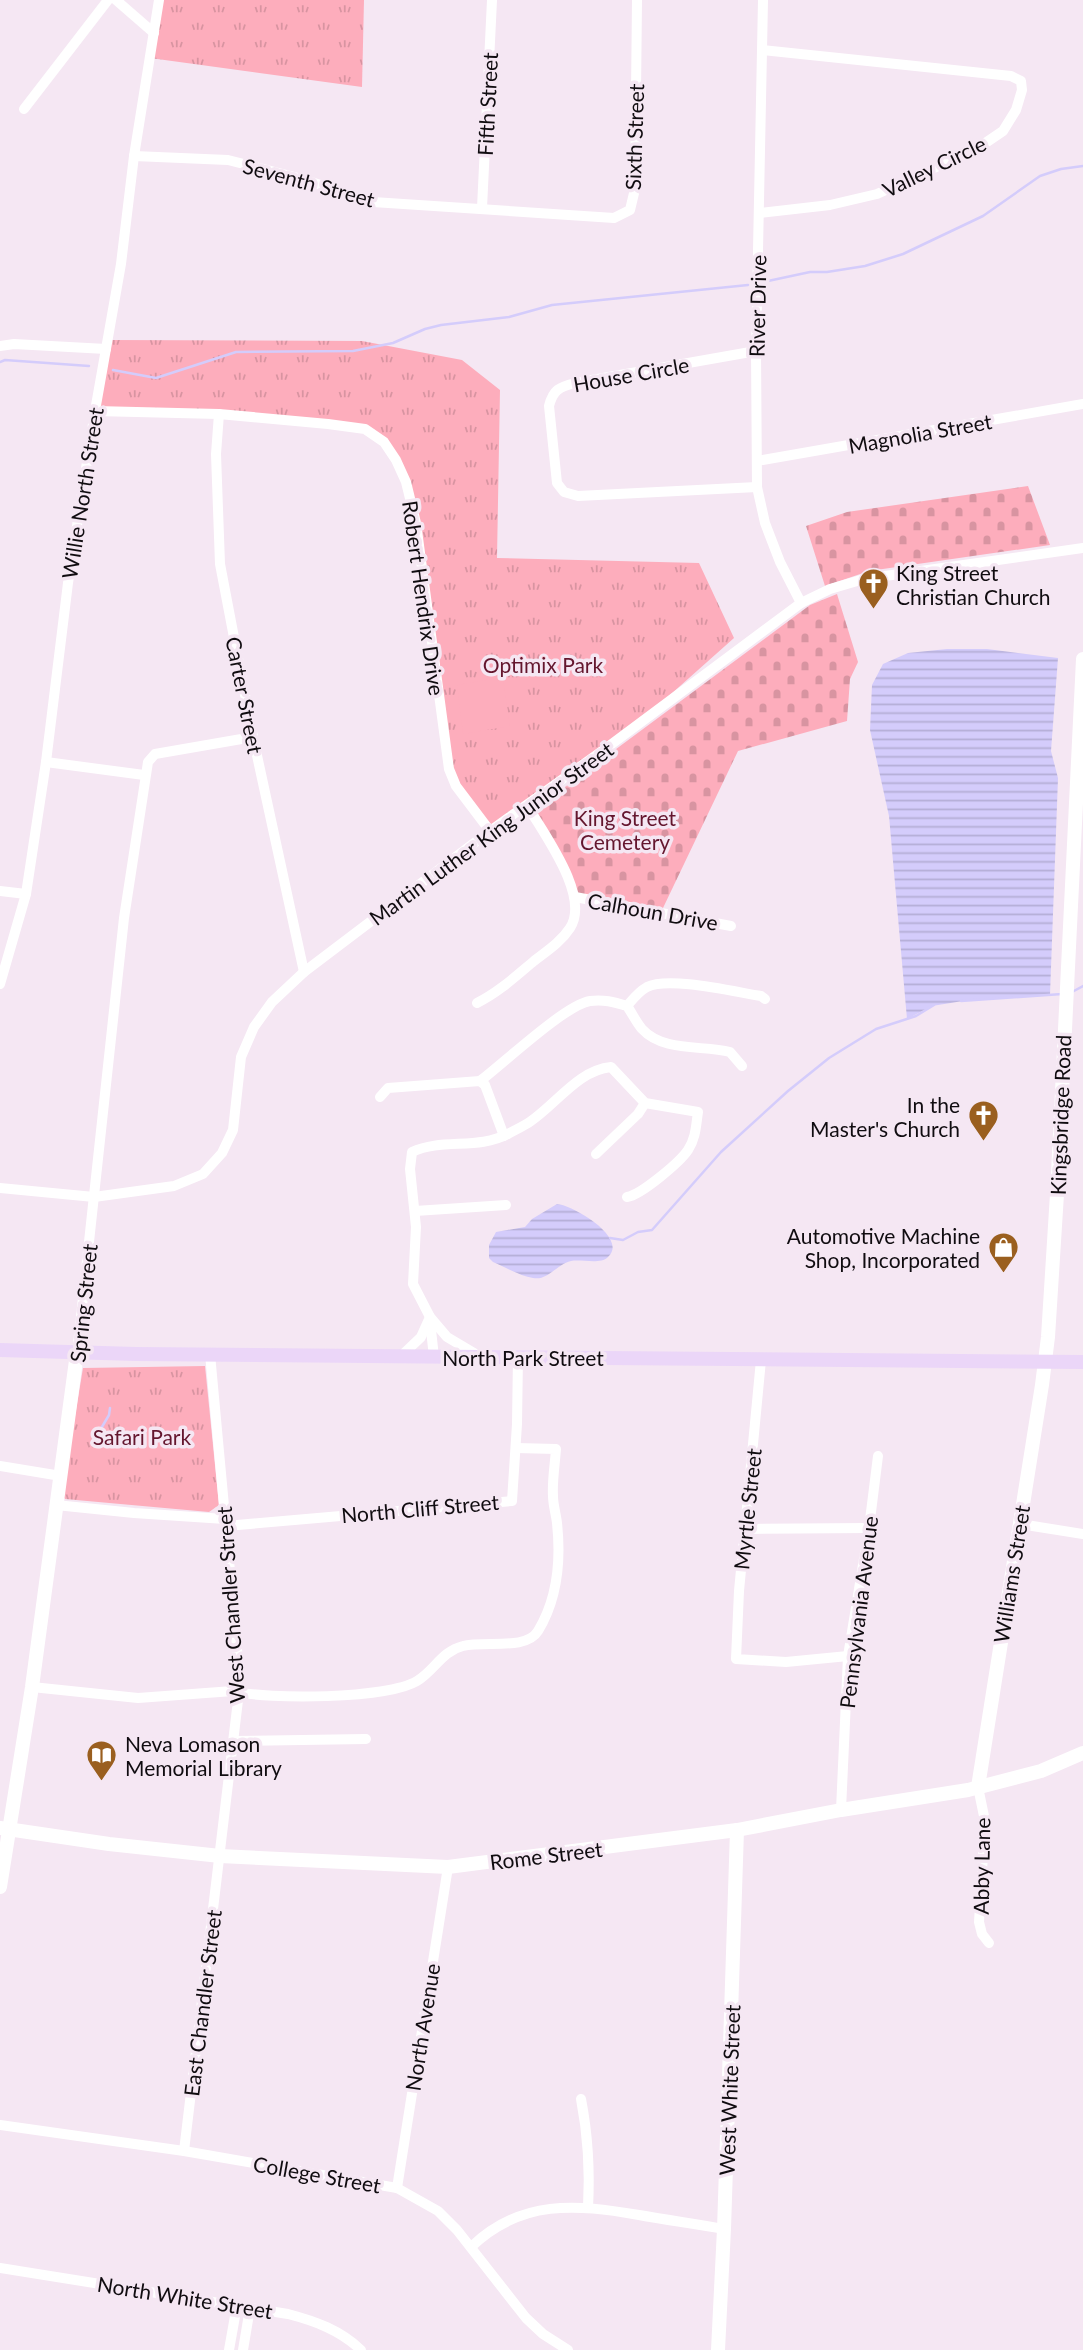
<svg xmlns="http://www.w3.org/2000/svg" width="1083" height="2350" viewBox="0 0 1083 2350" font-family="Lato,sans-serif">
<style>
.grass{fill:url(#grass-tufts)}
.cemetery{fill:url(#cemetery-stones)}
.pitch{fill:#fdadbc}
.water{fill:url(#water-rules)}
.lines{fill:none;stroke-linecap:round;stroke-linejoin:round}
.stream{stroke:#d4ccfb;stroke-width:2.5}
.street{stroke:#fff;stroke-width:10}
.secondary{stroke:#fff;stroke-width:14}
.primary{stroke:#ebd6f8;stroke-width:14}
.labels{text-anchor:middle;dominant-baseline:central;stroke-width:7;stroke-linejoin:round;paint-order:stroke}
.street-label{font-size:21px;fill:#100c10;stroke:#f5e7f3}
.poi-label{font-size:21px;fill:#100c10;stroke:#f5e7f3;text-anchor:start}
.park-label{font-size:21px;fill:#64162e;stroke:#f5e7f3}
</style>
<defs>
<pattern id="grass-tufts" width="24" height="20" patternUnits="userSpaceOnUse" patternTransform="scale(1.75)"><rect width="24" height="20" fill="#fdadbc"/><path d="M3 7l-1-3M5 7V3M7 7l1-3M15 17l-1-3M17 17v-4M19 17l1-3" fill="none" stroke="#d894a1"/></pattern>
<pattern id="cemetery-stones" width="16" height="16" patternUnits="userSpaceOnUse" patternTransform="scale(1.75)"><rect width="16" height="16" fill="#fdadbc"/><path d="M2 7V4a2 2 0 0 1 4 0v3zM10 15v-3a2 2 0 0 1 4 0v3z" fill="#d894a1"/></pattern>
<pattern id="water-rules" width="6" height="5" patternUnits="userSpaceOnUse" patternTransform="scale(1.75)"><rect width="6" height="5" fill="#d4ccfb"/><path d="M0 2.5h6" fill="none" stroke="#b5aed6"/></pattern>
</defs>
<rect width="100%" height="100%" fill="#f5e7f3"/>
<g class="grass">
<path d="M159 0H364L362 87 150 58Z"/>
<path d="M108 340 362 341 462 360 500 390 497 558 699 563 734 638 634 727 490 831 456 786 416 523 396 460 365 429 328 424 95 411Z"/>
<path d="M205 1366 219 1505 209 1512 65 1499 62 1495 83 1368Z"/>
</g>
<g class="cemetery">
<path d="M1028 486 1050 545 869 571 825 586 806 526 847 512Z"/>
<path d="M837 594 858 662 850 679 847 721 738 751 663 908 579 894 534 810 810 605Z"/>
</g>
<path class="pitch" d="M503 677 510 726 463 734 457 685Z"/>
<g class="water">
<path d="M947 649H987L1058 658 1051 751 1058 778 1050 995 969 1000 932 1006 907 1019 889 816 870 730 872 685 883 664 908 653Z"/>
<path d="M557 1204C573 1205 629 1238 608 1257 600 1265 582 1259 571 1261 557 1264 548 1281 533 1278 520 1276 505 1267 493 1262L489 1258V1245L496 1232 525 1227 532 1219Z"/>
</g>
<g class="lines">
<g class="stream">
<path d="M768 281 810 272H827L865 266 903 254 983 216 1040 176 1061 169 1083 166"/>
<path d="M0 362 5 360 89 366"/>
<path d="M113 370 156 378 236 352 353 351 393 343 425 329 441 325 509 317 552 305 748 285"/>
<path d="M1072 992 1083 986"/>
<path d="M961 1001 1062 994"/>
<path d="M610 1238 623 1240 638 1232 652 1230 721 1152 788 1091 829 1058 876 1029 916 1016 934 1005"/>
<path d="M96 1437 109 1415 110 1408"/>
</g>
<g class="street">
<path d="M116 0 154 33"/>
<path d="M763 0 756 351 757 487 765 523 780 562 801 603"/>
<path d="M24 109 108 0"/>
<path d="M134 156 228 160 302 179 373 202 614 218 630 210 635 189 637 0"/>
<path d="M482 208 492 0"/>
<path d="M760 213 830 205 877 194 978 148 1003 131 1016 110 1022 90 1021 81 1011 76 762 50"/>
<path d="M0 346 14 344 106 349"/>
<path d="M756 351 575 383C559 387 553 390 549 406L557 483 564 492 578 496 757 487"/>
<path d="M95 411 219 414 328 424 365 429 384 442 396 460 406 482 416 523 449 769 456 786 490 831"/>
<path d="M219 414 216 454 220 564 253 737 304 972"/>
<path d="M757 461 1083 404"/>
<path d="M46 762 144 775"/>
<path d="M0 891 26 894"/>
<path d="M575 897 731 926"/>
<path d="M0 984 26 894 46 762 68 583 95 411 121 264 134 156 159 0"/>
<path d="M477 1003C499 992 516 976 534 961 547 951 561 942 570 928 591 896 543 833 527 805"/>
<path d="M627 1006C633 999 638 992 647 987 669 976 735 992 761 996L765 999"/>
<path d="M480 1081C504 1063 565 1005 590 1001 603 999 614 1002 627 1006 632 1013 636 1022 642 1029 663 1052 702 1045 730 1052L742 1066"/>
<path d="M380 1097 388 1088 480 1081 485 1085 504 1136"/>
<path d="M596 1154 638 1114 645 1103"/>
<path d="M0 1188 94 1197 174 1186 203 1174 222 1153 233 1130 241 1057 254 1027 272 1002 304 972 490 831 609 746 801 603 830 589 864 579 1083 548"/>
<path d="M415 1211 506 1205"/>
<path d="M430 1321 434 1357"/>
<path d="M77 1353 124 918 148 762 155 754 253 737"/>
<path d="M401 1356 421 1337 430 1317"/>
<path d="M479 1356 447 1337 430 1317 413 1284 416 1227 410 1169 412 1152C442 1138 478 1150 508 1134 515 1130 524 1126 531 1121 557 1103 579 1070 611 1067L645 1103 698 1112C696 1125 696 1138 688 1150 680 1162 641 1195 627 1197"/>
<path d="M761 1360 739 1591 736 1659 786 1662 848 1656"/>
<path d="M0 1466 61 1476"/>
<path d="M56 1505 134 1513 225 1519"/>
<path d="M1020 1524 1083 1534"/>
<path d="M226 1526 512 1501 517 1424 518 1356"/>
<path d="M746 1529 869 1528"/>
<path d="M32 1687 138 1698 233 1691C268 1700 387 1699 417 1681 434 1671 442 1651 463 1646 484 1640 526 1651 538 1631 558 1598 561 1560 557 1523 556 1514 553 1505 553 1496 552 1481 555 1464 556 1449L516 1448"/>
<path d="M234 1741 366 1739"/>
<path d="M978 1787 985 1821 979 1922 982 1934 989 1943"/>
<path d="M841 1810 848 1656 869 1528 878 1456"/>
<path d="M581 2099C588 2135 590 2171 588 2208"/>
<path d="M0 2125 184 2151 397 2188 438 2211 457 2230 526 2318 543 2334 568 2350"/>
<path d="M184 2151 239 1692 237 1647 210 1354"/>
<path d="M397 2188 448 1867"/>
<path d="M471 2247C521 2199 576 2204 639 2215 667 2220 696 2224 724 2229"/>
<path d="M0 2268 288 2314C315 2321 340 2330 361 2350"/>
<path d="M229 2350 237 2305"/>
<path d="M243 2350 250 2308"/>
</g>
<g class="secondary">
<path d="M978 1787 1042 1385 1048 1337 1057 1194 1083 659"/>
<path d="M0 1828 109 1844 220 1856 448 1867 737 1830 841 1810 968 1790 1041 1771 1083 1753"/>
<path d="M0 1887 32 1687 77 1353"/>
<path d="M718 2350 724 2229 737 1830"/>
</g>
<path class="primary" d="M0 1350 136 1354 1083 1362"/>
</g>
<defs>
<symbol id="church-pin" viewBox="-11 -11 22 30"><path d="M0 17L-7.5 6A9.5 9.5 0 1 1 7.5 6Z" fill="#9a5f1f" stroke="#f5e7f3"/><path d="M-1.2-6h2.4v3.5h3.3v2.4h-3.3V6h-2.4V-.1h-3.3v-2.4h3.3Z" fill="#fff"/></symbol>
<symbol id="shop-pin" viewBox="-11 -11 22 30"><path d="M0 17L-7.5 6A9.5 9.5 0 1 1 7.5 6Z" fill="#9a5f1f" stroke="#f5e7f3"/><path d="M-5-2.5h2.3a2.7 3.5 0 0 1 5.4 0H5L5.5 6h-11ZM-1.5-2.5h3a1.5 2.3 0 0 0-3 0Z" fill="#fff"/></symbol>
<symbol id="library-pin" viewBox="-11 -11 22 30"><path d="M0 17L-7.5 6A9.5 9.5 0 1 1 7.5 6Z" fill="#9a5f1f" stroke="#f5e7f3"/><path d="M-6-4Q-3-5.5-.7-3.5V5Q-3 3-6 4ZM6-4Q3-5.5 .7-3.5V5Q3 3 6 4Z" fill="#fff"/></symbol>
</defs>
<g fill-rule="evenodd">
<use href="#church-pin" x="856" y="566" width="35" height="47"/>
<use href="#church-pin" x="966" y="1098" width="35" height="47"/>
<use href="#shop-pin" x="986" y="1230" width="35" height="47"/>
<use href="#library-pin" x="84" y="1738" width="35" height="47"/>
</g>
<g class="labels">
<g class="street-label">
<text transform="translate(487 104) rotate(-87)">Fifth Street</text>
<text transform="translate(634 137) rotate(-88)">Sixth Street</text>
<text transform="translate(934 166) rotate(-26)">Valley Circle</text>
<text transform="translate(309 182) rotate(15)">Seventh Street</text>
<text transform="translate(757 306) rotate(-89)">River Drive</text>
<text transform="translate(631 374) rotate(-10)">House Circle</text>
<text transform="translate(920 433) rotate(-10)">Magnolia Street</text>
<text transform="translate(82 493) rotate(-81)">Willie North Street</text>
<text transform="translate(424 598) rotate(82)">Robert Hendrix Drive</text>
<text transform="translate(245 695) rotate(79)">Carter Street</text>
<text transform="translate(491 833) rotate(-36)">Martin Luther King Junior Street</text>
<text transform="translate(653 911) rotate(10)">Calhoun Drive</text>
<text transform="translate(1060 1115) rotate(-88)">Kingsbridge Road</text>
<text transform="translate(83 1303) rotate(-84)">Spring Street</text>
<text x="523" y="1357">North Park Street</text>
<text transform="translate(420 1508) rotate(-5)">North Cliff Street</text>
<text transform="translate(747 1509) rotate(-84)">Myrtle Street</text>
<text transform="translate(1011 1574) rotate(-81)">Williams Street</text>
<text transform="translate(230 1605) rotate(-94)">West Chandler Street</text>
<text transform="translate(858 1612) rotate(-83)">Pennsylvania Avenue</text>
<text transform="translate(546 1855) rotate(-7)">Rome Street</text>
<text transform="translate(981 1866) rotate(-89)">Abby Lane</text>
<text transform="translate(202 2003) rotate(-83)">East Chandler Street</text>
<text transform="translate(422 2027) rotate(-81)">North Avenue</text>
<text transform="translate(729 2090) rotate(-88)">West White Street</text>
<text transform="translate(317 2174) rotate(10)">College Street</text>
<text transform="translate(185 2297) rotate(9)">North White Street</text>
</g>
<g class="poi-label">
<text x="896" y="572">King Street<tspan x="896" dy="24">Christian Church</tspan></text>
<text x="960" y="1104" text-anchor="end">In the<tspan x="960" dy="24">Master's Church</tspan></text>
<text x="980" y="1235" text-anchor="end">Automotive Machine<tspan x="980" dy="24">Shop, Incorporated</tspan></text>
<text x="125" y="1743">Neva Lomason<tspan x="125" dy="24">Memorial Library</tspan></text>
</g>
<g class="park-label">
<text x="543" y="664">Optimix Park</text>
<text x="625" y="817">King Street<tspan x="625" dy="24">Cemetery</tspan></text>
<text x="142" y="1436">Safari Park</text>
</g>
</g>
</svg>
